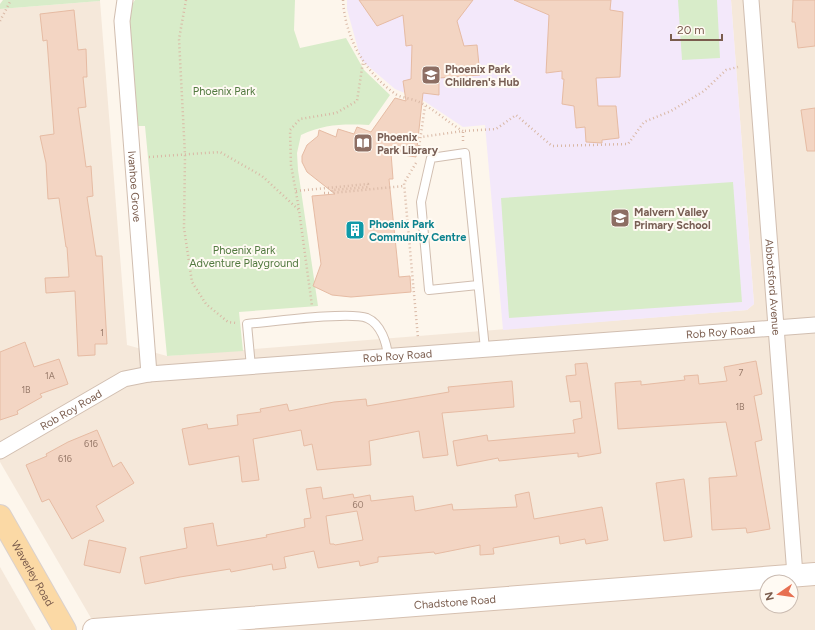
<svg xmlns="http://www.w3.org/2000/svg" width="815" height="630" viewBox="0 0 815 630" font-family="Figtree,sans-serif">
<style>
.residential{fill:#f5e8da;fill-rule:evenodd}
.education{fill:#f3e8fa}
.park{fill:#d8ecc9}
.building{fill:#f3d5c3;stroke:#e6bba3;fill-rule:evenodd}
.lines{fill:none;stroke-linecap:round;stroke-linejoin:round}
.lane-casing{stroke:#d1beb0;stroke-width:10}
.street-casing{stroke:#d1beb0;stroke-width:17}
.secondary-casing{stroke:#d6c0b0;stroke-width:24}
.primary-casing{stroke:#dad1cd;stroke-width:24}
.path{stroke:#d9b8a5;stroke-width:2.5;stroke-dasharray:1 3;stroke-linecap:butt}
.lane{stroke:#fff;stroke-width:8}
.street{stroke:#fff;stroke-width:15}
.secondary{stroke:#fff;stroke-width:22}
.primary{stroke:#fbd9a5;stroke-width:22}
.labels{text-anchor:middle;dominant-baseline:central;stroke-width:4;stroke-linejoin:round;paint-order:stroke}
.number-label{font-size:9px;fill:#987a6a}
.education-label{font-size:11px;font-weight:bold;fill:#785e54;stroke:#fffaf3;text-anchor:start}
.park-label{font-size:11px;fill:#537a41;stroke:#fffaf3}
.street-label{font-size:11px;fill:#7a5c4d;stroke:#fffaf3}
.culture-label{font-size:11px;font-weight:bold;fill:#0d838f;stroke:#fffaf3;text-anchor:start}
</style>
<rect width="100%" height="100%" fill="#fdf6ec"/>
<g class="residential">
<path d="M731 0H815V630H98L0 462V9L100 1 127 345 167 356 747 310 754 304ZM767 582H791V606H767Z"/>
<path d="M0 567 36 630H0Z"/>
</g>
<path class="education" d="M347 0H731L754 304 747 310 503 330 485 125 463 127 424 101 395 89 361 60 347 9Z"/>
<g class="park">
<path d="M3 0H100V1L0 9V4Z"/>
<path d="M135 0H295L294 30 300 48 346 38 364 70 390 95 369 125C342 124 325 124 301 135L297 153 298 170 318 306 239 312 243 351 167 356 145 126H135L127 12Z"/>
<path d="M678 0H717L720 58 682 60Z"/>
<path d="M733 182 742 302 509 318 501 198Z"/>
</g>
<g class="building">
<path d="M359 0H473L457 21 464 46 477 45 480 75 439 78V95L423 93 416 157 391 153 393 179H389L399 277 410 276 411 292 351 297 332 295 313 286 321 264 312 196 335 194 307 172 302 162V156L307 145 318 136 319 130 336 137 338 129 354 134 357 127 371 132 395 98 406 101 403 81 411 79 412 45 406 46 403 15 377 26Z"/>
<path d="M514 0H611L610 10 623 12 620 77 596 78 598 106H616L619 138 602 140V143L586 142 585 127 576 128 574 106 562 104 564 79H562V71L546 73 549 15Z"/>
<path d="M793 0H815V46L798 48 795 22H792Z"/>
<path d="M74 10 78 50 86 49 87 77H83L86 107 78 108 86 167 91 166 93 196 87 197 96 256H102L107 344H95V355L78 356 75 291 46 293 45 278 69 277 67 247H66L59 198 48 199 46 163 40 136 54 134 47 40 43 41 40 14Z"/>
<path d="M815 108V151H807L801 110Z"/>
<path d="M25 342 34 367 59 359 68 384 40 394 42 397 17 411 18 414 0 420V352Z"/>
<path d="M756 361 762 394 754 396 762 440 755 442 770 529 747 533 746 528 712 530 709 478 737 476 726 422 618 429 615 383 641 381V385L685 380 684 376 698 375 699 384 727 381 724 367Z"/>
<path d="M587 363 601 453 578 457V453L499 461 498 458 457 466 453 441 487 435 488 441 575 433 573 420 582 418 580 401 570 402 566 376 576 375 575 364Z"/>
<path d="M512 381 514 407 442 413 448 455 423 458 419 431 369 441 371 465 317 470 312 444 304 446 301 430 253 439 259 480 242 482 239 456 189 465 182 429 207 424 208 429 238 425 237 415 261 412 260 409 287 404 289 411 334 402 366 399 367 406 449 392 448 387Z"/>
<path d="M97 430 113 467 121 462 134 483 96 506 104 521 72 539 49 499 42 502 26 465 47 456 46 454 68 442Z"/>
<path d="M684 479 692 537 664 541 656 483Z"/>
<path d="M321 487 323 499 353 494 354 498 370 495 371 501 413 496 415 511 452 504 453 510 517 507 515 495 529 492 534 519 602 507 608 540 586 544 585 539 560 544 559 536 493 548 494 554 480 555V545L435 554 434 552 378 557V562L360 566 359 561 318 568 314 551 284 557 286 568 273 570 272 564 231 572 230 569 180 577 145 584 140 557 187 548 184 528 213 523 217 546 267 537 266 535 305 527 304 519 311 518 306 489ZM357 511 363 540 335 545 334 544H330L326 516Z"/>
<path d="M89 540 126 548 120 573 84 565Z"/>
</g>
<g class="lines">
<defs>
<g id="lane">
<path d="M478 285 429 290 421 202 431 158 465 153 485 349"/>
<path d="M251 367 247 324C270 322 349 311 367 318 381 324 387 343 388 357"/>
</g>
<g id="street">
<path id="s1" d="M125 0 122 21 149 374"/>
<path id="s2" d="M751 0 795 575"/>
<path id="s3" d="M0 451 124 379 149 374 815 325"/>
</g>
<g id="secondary">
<path id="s4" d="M94 630 815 574"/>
</g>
<g id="primary">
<path id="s5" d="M0 516 65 630"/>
</g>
</defs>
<use href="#lane" class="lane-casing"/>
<use href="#street" class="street-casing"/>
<use href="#secondary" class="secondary-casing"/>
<use href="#primary" class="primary-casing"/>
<g class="path">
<path d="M186 0 179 39 185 155 184 228 192 282 206 304 228 322 236 323"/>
<path d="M343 0C345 37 364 71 394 93 400 98 410 98 417 101 433 108 447 122 463 131L421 137"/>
<path d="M0 21 11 0"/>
<path d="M463 141V131L496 129 516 115 552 146 628 144 644 122 671 111 704 91 726 70 738 67"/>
<path d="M418 154 425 106"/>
<path d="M149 157 220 152 262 176 299 210 312 306"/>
<path d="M416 163 404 183 418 338"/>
<path d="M296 191 368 184V187L332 190V193L404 186"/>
<path d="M324 193H332"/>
<path d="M299 209 291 165 290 130 300 119 336 113 357 101 363 62"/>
</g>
<use href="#lane" class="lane"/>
<use href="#street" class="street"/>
<use href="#secondary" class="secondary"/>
<use href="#primary" class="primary"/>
</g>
<defs>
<symbol id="school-square" viewBox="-11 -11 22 22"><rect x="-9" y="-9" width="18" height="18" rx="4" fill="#8d6e63" stroke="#fffaf3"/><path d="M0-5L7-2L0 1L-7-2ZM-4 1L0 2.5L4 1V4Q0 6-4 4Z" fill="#fff"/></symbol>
<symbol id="library-square" viewBox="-11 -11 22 22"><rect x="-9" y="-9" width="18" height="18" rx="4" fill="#8d6e63" stroke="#fffaf3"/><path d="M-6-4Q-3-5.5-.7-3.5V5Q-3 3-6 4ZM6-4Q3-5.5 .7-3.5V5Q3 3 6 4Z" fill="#fff"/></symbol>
<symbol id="building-square" viewBox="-11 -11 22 22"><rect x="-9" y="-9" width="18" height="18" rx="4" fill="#0f9aa8" stroke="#fffaf3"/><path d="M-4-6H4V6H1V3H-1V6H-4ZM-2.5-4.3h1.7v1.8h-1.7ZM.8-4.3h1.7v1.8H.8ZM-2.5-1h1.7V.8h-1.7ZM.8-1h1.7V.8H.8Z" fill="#fff"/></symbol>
</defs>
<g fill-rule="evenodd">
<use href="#school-square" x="420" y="64" width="22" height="22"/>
<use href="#library-square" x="352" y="132" width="22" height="22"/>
<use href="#school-square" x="609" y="207" width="22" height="22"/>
<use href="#building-square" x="344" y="219" width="22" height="22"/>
</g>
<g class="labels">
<g class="number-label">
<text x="102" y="332">1</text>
<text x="741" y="372">7</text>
<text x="50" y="375">1A</text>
<text x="26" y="389">1B</text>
<text x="740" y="406">1B</text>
<text x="91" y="443">616</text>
<text x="65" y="458">616</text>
<text x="358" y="504">60</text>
</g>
<g class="education-label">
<text x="445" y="69">Phoenix Park<tspan x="445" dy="13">Children's Hub</tspan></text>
<text x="377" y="137">Phoenix<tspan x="377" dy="13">Park Library</tspan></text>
<text x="634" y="212">Malvern Valley<tspan x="634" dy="13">Primary School</tspan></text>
</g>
<g class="park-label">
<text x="224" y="91">Phoenix Park</text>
<text x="244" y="250">Phoenix Park<tspan x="244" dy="13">Adventure Playground</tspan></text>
</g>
<g class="street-label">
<text stroke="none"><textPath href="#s1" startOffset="187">Ivanhoe Grove</textPath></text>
<text stroke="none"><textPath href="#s2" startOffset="288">Abbotsford Avenue</textPath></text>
<text stroke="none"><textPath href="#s3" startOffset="742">Rob Roy Road</textPath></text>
<text stroke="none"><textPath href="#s3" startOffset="418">Rob Roy Road</textPath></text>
<text stroke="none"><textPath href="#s3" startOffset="82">Rob Roy Road</textPath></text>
<text stroke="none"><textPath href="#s5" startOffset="66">Waverley Road</textPath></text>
<text stroke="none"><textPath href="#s4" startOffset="362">Chadstone Road</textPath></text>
</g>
<g class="culture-label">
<text x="369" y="224">Phoenix Park<tspan x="369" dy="13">Community Centre</tspan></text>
</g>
</g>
<g transform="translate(779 594) rotate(257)"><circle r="19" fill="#fffaf3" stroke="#cabbb1"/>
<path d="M0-3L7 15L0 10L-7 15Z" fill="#e76f51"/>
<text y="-6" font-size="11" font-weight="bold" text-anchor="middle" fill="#7a5c4d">N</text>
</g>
<path d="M671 34v6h51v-6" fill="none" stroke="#7a5c4d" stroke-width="2"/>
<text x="677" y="34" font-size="12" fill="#7a5c4d" stroke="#fffaf3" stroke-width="3" paint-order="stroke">20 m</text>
</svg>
